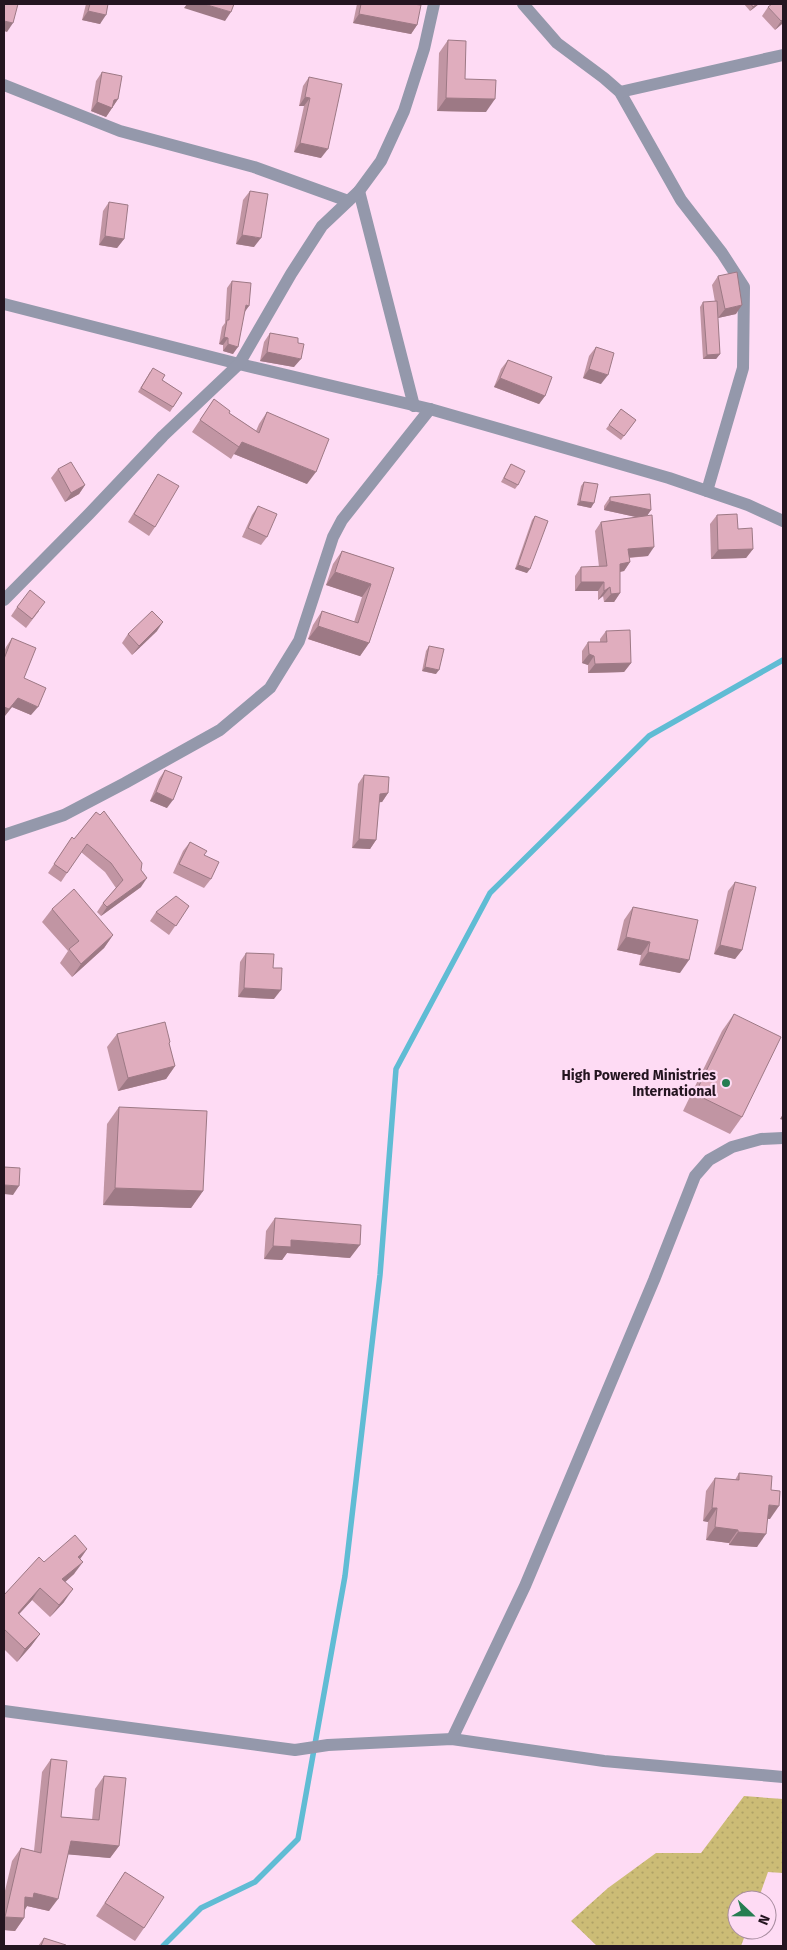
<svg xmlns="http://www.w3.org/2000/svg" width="787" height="1950" viewBox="0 0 787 1950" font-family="'Fira Sans',sans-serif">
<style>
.grass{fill:url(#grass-dots)}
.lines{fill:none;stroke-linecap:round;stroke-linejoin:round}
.stream{stroke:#60bcd4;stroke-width:5.5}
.street{stroke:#9498ab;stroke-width:12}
.wall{fill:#c195a3}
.shaded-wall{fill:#9d7985}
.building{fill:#e0adbe;stroke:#9d7985}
.poi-dot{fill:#267d51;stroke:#fedbf4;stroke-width:2}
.labels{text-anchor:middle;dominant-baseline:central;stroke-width:4.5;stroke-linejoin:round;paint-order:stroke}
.poi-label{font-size:14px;font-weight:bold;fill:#241520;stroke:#fedbf4;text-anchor:end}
</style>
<defs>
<pattern id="grass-dots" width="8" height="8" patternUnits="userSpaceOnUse" patternTransform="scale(1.25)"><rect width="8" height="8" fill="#ccbc76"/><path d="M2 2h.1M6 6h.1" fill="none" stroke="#afa166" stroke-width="1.8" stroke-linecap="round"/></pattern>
</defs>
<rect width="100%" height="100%" fill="#fedbf4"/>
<path class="grass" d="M744 1796 783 1799V1873L768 1872 758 1900H737V1930H747L741 1946H597L571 1921 608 1888 656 1853H701Z"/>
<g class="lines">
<path class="stream" d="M163 1946 201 1908 255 1882 298 1839 345 1576 380 1275 396 1069 490 893 649 736 783 660"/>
<g class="street">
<path d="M523 4 557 43 604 78 620 92 681 200 722 253 744 287 743 368 707 491"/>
<path d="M4 85 120 131 254 167 348 201"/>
<path d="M620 92 783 55"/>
<path d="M359 191 414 406"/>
<path d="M4 304 239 364 430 409 669 478 748 505 783 521"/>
<path d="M4 600 89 514 163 436 239 364 291 274 322 226 359 191 381 161 404 111 424 49 434 4"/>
<path d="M4 835 64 815 125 783 220 730 270 688 299 641 333 537 342 520 430 409"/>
<path d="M4 1711 295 1750 328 1745 452 1739 604 1761 783 1777"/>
<path d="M452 1739 525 1586 654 1280 695 1176 709 1160 732 1147 761 1139 783 1138"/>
</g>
</g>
<g class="wall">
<path d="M86 4H108L100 24 82 20Z"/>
<path d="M357 4H412L417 25 411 34 353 23Z"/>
<path d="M744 4H759L750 11Z"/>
<path d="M768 7 783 23 775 30 762 16Z"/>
<path d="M448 40 465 79 486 112 437 111 439 53Z"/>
<path d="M102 72 118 99 106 117 91 111 96 81Z"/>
<path d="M309 77 321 158 294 152 304 106H299L303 86Z"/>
<path d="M250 191 254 247 236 244 243 200Z"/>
<path d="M109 202 124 239 117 248 99 245 103 211Z"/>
<path d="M718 276 736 314 718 318 717 312 720 354 716 359H703L700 307 703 302H715L712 285Z"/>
<path d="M232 281 244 313 233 354 223 351V345L219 344 222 327 225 323 227 288Z"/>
<path d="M270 333 298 343 294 367 260 361 264 342Z"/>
<path d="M596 347 601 384 583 378 589 356Z"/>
<path d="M508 360 545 396 539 404 494 387 501 369Z"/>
<path d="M150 372 182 393 170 412 138 392Z"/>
<path d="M214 399 229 413 256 431 259 424 267 412 307 484 234 454 231 459 192 432Z"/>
<path d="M621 409 636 420 621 440 606 429Z"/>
<path d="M511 464 518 485 515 489 501 482Z"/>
<path d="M58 469 85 485 79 494 65 502 51 478Z"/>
<path d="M158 474 155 527 149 536 128 522Z"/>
<path d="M584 482 591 508 577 505 581 486Z"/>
<path d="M610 497 651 510 647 515 648 556 629 558 630 562 624 571 620 572V593L614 602H604L603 596 598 600V591H575V576L581 567H599L595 531 601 522 636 517 604 510V506Z"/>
<path d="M258 506 267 537 261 545 242 537 252 515Z"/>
<path d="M717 515 738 529 753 549 746 558 711 559 710 524Z"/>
<path d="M535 516 527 573 515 569 532 520Z"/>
<path d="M342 551 394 568 369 643 360 656 308 639 313 625 322 611 354 622 362 597 326 585 333 564Z"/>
<path d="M17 607 39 611 26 628 11 616Z"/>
<path d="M157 631 132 655 122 643 128 634Z"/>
<path d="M606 631 631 663 624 672 588 673V665L582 663V651L588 642H600V639Z"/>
<path d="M12 638 24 678 31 715 12 707 4 717V652L6 647Z"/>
<path d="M429 646 436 674 422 671 426 651Z"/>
<path d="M165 770 167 808 150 801 159 779Z"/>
<path d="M364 775 388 793 382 802H379L376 840 370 849 352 848 358 784Z"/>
<path d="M96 812 141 870V887L101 916 97 912 103 903 116 888 105 872 81 852 61 882 48 873 72 837 74 839Z"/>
<path d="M190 842 204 855 211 879 204 888 173 873 183 851Z"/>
<path d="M735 882 742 950 735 959 714 954 728 891Z"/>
<path d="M189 906 169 935 150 921 156 912Z"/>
<path d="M633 907 680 973 639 965 641 955 617 950 624 920Z"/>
<path d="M52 909 113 935 104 948 72 977 60 963 68 951 42 922Z"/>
<path d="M246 953 273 968 274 999 238 997 240 962Z"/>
<path d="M734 1014 742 1117 730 1134 683 1111 722 1031Z"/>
<path d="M117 1034 170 1042 169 1044 175 1066 166 1079 118 1091 107 1047Z"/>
<path d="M119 1107 203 1191 191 1208 103 1205 107 1124Z"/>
<path d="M275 1218 350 1258 287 1253 282 1260 264 1259 266 1231Z"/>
<path d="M739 1473 771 1490 770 1519H767L757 1547 729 1545V1543L706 1540 708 1522 703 1521 706 1491 715 1478 735 1480Z"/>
<path d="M87 1549 80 1559 74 1574 65 1582 64 1602 50 1617 32 1600 19 1614 40 1634 31 1646 17 1662 4 1649V1595L44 1562Z"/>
<path d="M51 1759 61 1817 92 1820 95 1789 104 1776 119 1846 110 1858 68 1854 49 1911 27 1906 25 1910 24 1918 15 1931 4 1930V1895L12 1861 21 1848 34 1851 42 1772Z"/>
<path d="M125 1872 144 1928 135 1941 96 1916Z"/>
<path d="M44 1938 65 1946H38Z"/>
</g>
<g class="shaded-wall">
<path d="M187 4H204L231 12 225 21 184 8Z"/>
<path d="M757 4H759L750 11 753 7Z"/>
<path d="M88 11 106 15 100 24 82 20Z"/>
<path d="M359 14 417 25 411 34 353 23Z"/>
<path d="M783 19V23L775 30 781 21Z"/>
<path d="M4 21 13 23 7 32 4 31Z"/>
<path d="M305 97 310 98 304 106H299Z"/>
<path d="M446 98 495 99 486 112 437 111Z"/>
<path d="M118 99 106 117 91 111 97 102Z"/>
<path d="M300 143 328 149 321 158 294 152Z"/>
<path d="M242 235 261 238 254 247 236 244Z"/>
<path d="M105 236 124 239 117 248 99 245Z"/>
<path d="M246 305 249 306 244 313Z"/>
<path d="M742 305 736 314 718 318 725 309Z"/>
<path d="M224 337 228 338 223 345 219 344Z"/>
<path d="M228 344 238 347 233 354 223 351Z"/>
<path d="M267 352 301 359 294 367 260 361Z"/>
<path d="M720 354 716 359H703L707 355Z"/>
<path d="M589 369 608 375 601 384 583 378Z"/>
<path d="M500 378 545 396 539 404 494 387Z"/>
<path d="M242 442 316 472 307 484 234 454Z"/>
<path d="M85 485 79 494 65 502 71 493Z"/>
<path d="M580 501 594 503 591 508 577 505Z"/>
<path d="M610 501 651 510 645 519 604 510Z"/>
<path d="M654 547 648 556 622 558 628 549Z"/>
<path d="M753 549 746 558 711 559 718 550Z"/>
<path d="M630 562 624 571 613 573 620 564Z"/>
<path d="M518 565 530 569 527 573 515 569Z"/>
<path d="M335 572 371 584 362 597 326 585Z"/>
<path d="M581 582H604L598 591H575Z"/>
<path d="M610 587 603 596 598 600 604 591Z"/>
<path d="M620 593 614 602H604L611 594Z"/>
<path d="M163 622 157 631 132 655 139 646Z"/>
<path d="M318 626 369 643 360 656 308 639Z"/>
<path d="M589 654 594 656 588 665 582 663Z"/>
<path d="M631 663 624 672 588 673 595 664Z"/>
<path d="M425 667 439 670 436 674 422 671Z"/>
<path d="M18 698 38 707 31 715 12 707 4 717V707Z"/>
<path d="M156 792 173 800 167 808 150 801Z"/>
<path d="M388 793 382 802 374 803 380 794Z"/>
<path d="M359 839 376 840 370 849 352 848Z"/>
<path d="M147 878 141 887 101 916 107 907Z"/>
<path d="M113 935 104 948 72 977 81 964Z"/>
<path d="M626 937 650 942 641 955 617 950Z"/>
<path d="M720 945 742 950 735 959 714 954Z"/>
<path d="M648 952 689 960 680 973 639 965Z"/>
<path d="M244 988 281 990 274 999 238 997Z"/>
<path d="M175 1066 166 1079 118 1091 128 1078Z"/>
<path d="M783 1114V1120L780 1119Z"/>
<path d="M4 1185 19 1186 13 1195 4 1194Z"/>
<path d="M115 1188 203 1191 191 1208 103 1205Z"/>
<path d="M291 1240 360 1245 350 1258 287 1253 282 1260 264 1259 273 1246Z"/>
<path d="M769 1505 779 1506 770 1519 759 1518Z"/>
<path d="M712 1508H717L708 1522 703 1521Z"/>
<path d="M715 1527 738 1530 729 1543 706 1540Z"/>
<path d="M738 1532 766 1534 757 1547 729 1545Z"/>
<path d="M87 1549 78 1562V1557Z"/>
<path d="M83 1562 74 1574 54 1592 62 1579Z"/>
<path d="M40 1588 32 1600 9 1625 18 1613Z"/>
<path d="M73 1589 64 1602 50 1617 59 1605Z"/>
<path d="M40 1634 31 1646 17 1662 25 1649Z"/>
<path d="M71 1841 119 1846 110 1858 63 1854Z"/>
<path d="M34 1893 58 1899 49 1911 27 1906 24 1911 25 1897Z"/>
<path d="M5 1917 24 1918 15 1931 4 1930V1918Z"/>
</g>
<g class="building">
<path d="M4 4H18L13 23 4 21Z"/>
<path d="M90 4H108L106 15 88 11Z"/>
<path d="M204 4H234L231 12Z"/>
<path d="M361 4H412L421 5 417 25 359 14Z"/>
<path d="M751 4H757L753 7Z"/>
<path d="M772 4H783V19L781 21 768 7Z"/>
<path d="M448 40 466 41 465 79 496 80 495 99 446 98Z"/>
<path d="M102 72 122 76 118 99 114 100 112 108 97 102Z"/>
<path d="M309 77 342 84 328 149 300 143 310 98 305 97Z"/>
<path d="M250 191 268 194 261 238 242 235Z"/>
<path d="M109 202 128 205 124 239 105 236Z"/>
<path d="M737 272 742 305 725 309 718 276Z"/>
<path d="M232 281 251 283 249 306 246 305 238 347 228 344V338L224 337 227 320H229Z"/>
<path d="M717 301 720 354 707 355 703 302Z"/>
<path d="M270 333 298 338V343L304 344 301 359 267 352Z"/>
<path d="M596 347 614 353 608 375 589 369Z"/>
<path d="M508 360 552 377 545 396 500 378Z"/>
<path d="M153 368 165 375 162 380 182 393 173 407 141 388Z"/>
<path d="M214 399 230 411 229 413 259 433 267 412 329 439 316 472 242 442 239 447 200 420Z"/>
<path d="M621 409 636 420 624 436 609 425Z"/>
<path d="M71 462 85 485 71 493 58 469Z"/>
<path d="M511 464 525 471 518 485 504 478Z"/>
<path d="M158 474 179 486 155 527 134 514Z"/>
<path d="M584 482 598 484 594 503 580 501Z"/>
<path d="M650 494 651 510 610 501V497Z"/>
<path d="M258 506 277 514 267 537 248 528Z"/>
<path d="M737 514 738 529 752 528 753 549 718 550 717 515Z"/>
<path d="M652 515 654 547 628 549 630 562 620 564V593L611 594 610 587 604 591V582H581V567L607 566 601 522Z"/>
<path d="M535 516 548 521 530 569 518 565Z"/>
<path d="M342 551 394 568 369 643 318 626 322 611 358 623 371 584 335 572Z"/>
<path d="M30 590 45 602 32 619 17 607Z"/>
<path d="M152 611 163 622 139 646 128 634Z"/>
<path d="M630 630 631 663 595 664 594 656 589 654 588 642H607L606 631Z"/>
<path d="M12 638 36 648 24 678 46 688 38 707 18 698 9 709 4 707V659Z"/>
<path d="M429 646 444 649 439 670 425 667Z"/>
<path d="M165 770 182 777 173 800 156 792Z"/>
<path d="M364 775 389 777 388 793 380 794 376 840 359 839Z"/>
<path d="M104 811 142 863 141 870 147 878 107 907 103 903 123 880 111 863 87 844 67 873 54 864 72 837 74 839 96 812 100 815Z"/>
<path d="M190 842 207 851 204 855 219 862 211 879 179 864Z"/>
<path d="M735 882 756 887 742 950 720 945Z"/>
<path d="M74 889 113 935 81 964 69 949 79 941 52 909Z"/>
<path d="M176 896 189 906 176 926 156 912Z"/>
<path d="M633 907 698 920 689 960 648 952 650 942 626 937Z"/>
<path d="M246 953 274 954 273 968H282L281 990 244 988Z"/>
<path d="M734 1014 781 1037 742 1117 695 1094Z"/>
<path d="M165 1022 170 1042 169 1043 175 1066 128 1078 117 1034Z"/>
<path d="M119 1107 207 1111 203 1191 115 1188Z"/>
<path d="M4 1167 20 1168 19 1186 4 1185Z"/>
<path d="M275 1218 361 1225 360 1245 291 1240V1247L273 1246Z"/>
<path d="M739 1473 772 1476 771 1490 780 1491 779 1506 769 1505 766 1534 738 1532V1530L715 1527 717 1508H712L715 1478 739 1480Z"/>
<path d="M75 1535 87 1549 78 1557 83 1562 62 1579 73 1589 59 1605 40 1588 18 1613 40 1634 25 1649 4 1629V1595L39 1557 44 1562Z"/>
<path d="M51 1759 67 1761 61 1817 99 1820 104 1776 126 1778 119 1846 71 1841 58 1899 34 1893 33 1898 25 1897 24 1918 5 1917 21 1848 41 1853Z"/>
<path d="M125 1872 164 1897 144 1928 105 1903Z"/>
<path d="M44 1938 66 1945 65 1946H41Z"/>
</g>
<circle class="poi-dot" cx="726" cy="1083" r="5"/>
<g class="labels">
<g class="poi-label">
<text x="716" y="1075">High Powered Ministries<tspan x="716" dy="16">International</tspan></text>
</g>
</g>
<rect width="787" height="1950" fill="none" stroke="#241520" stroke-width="10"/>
<g transform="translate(752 1915) rotate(112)"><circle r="24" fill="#fedbf4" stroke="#a78c9f"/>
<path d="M0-4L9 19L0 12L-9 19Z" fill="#267d51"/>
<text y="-8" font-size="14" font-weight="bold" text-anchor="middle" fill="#241520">N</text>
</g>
</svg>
